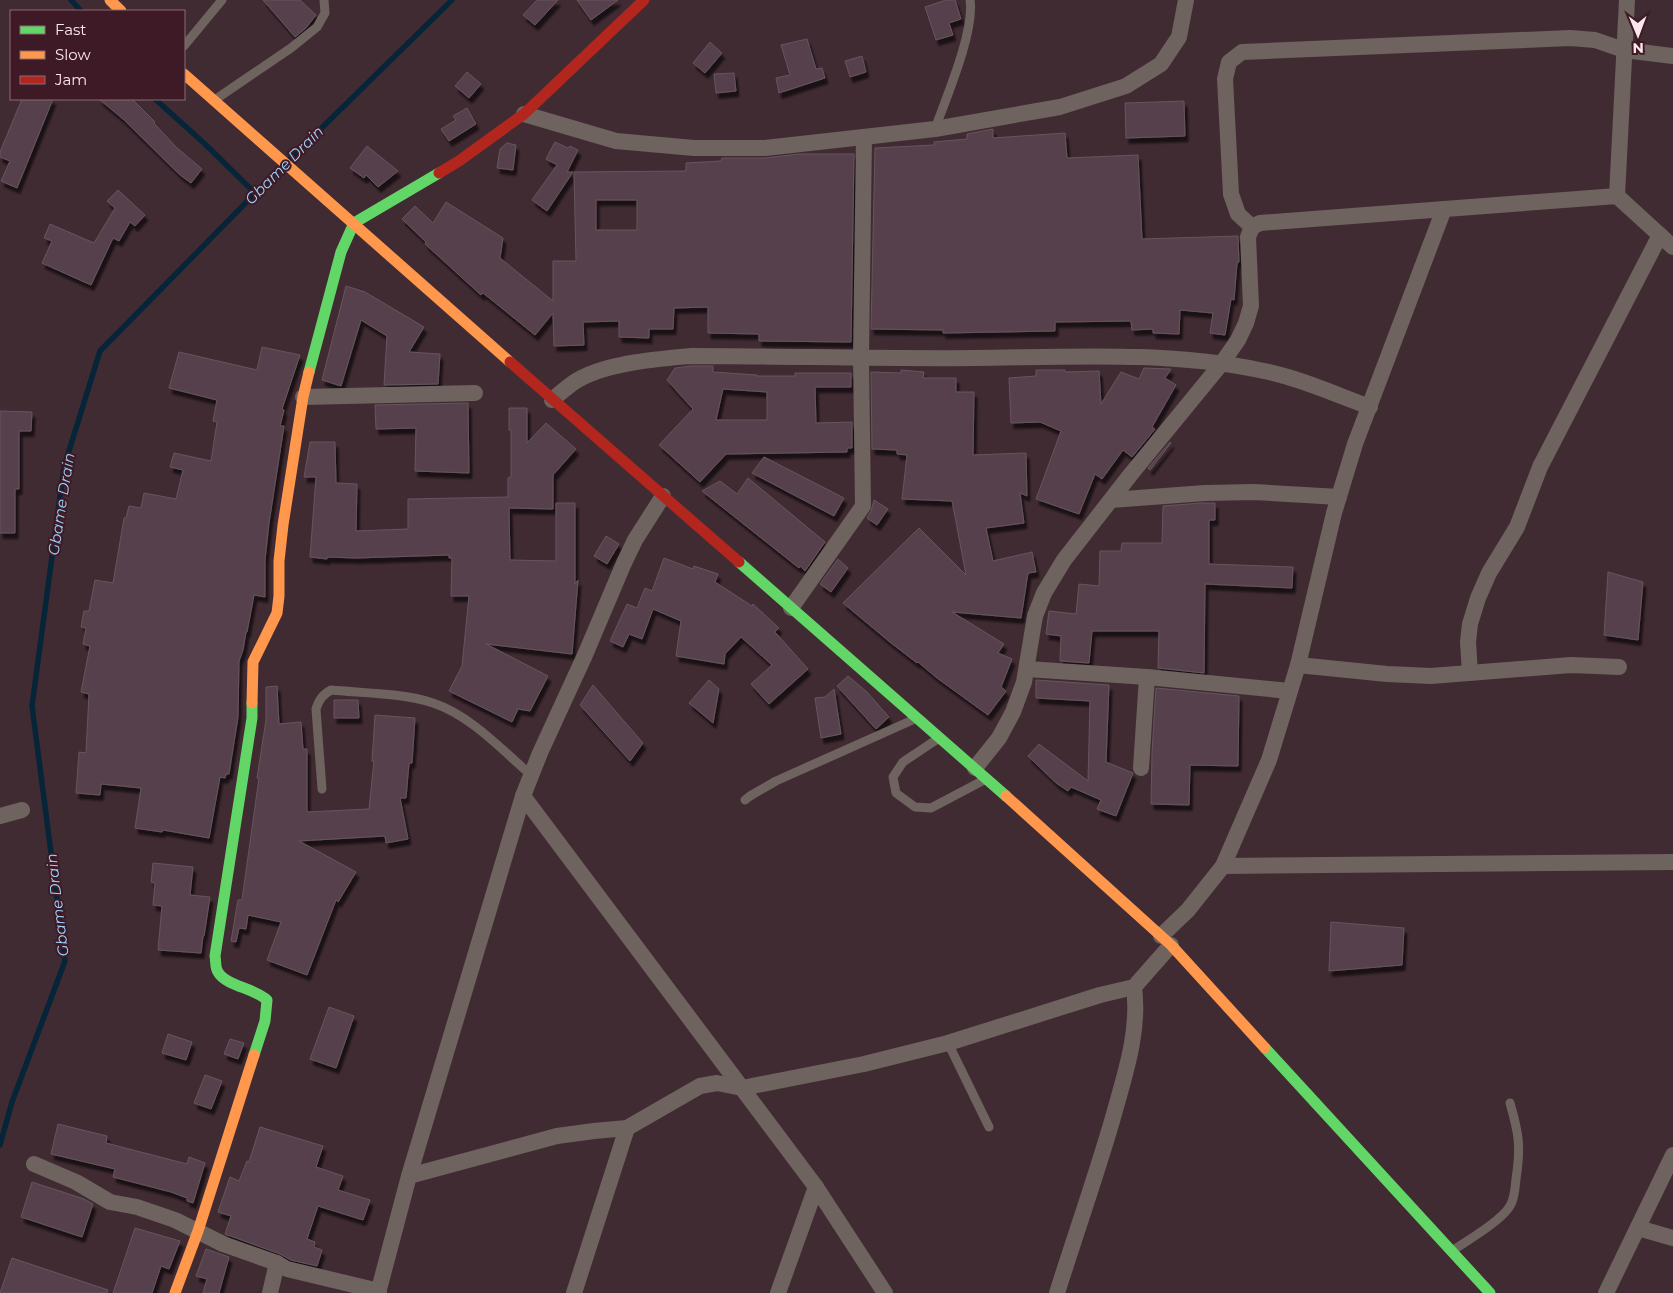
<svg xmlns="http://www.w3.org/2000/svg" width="1673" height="1293" viewBox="0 0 1673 1293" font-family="Montserrat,sans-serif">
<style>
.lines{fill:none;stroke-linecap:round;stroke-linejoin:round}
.stream{stroke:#062538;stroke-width:5.5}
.building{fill:#56414c;stroke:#66555d;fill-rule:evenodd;filter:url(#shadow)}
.lane{stroke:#6e635f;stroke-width:9}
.street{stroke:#6e635f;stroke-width:16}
.fast{stroke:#63d668;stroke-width:11}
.slow{stroke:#ff974d;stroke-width:11}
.jam{stroke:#b3261e;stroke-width:11}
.labels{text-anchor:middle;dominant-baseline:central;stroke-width:4;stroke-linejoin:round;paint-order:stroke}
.water-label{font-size:15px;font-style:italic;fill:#9ed3f8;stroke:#3e1926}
</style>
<defs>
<filter id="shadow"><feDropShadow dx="3" dy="5.5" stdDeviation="1" flood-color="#0009"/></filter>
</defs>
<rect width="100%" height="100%" fill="#412b33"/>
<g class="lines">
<g class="stream">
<path d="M71 0 81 11"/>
<path d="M155 99 205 144 255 193"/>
<path d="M290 159 452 0"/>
<path d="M0 1145 12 1102 65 961 32 706 64 467 100 351 281 167"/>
</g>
</g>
<g class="building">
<path d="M263 0H300L316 15 306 28 295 37Z"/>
<path d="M537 0H558L535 25 523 15Z"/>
<path d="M577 0H618L591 20Z"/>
<path d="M946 0H955L961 19 949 23 953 35 936 40 925 7Z"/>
<path d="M807 39 816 69 822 68 825 78 779 93 776 78 790 75 781 45Z"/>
<path d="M710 42 722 53 705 73 693 63Z"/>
<path d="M862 56 866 72 850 77 845 61Z"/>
<path d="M467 72 481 84 469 98 455 86Z"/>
<path d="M734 73 736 91 716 93 714 74Z"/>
<path d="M22 99H53L17 188 1 181 10 161 0 157V152Z"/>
<path d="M99 99H132L155 122 154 123 176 147 202 169 191 183 180 175 123 119Z"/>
<path d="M1184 101 1185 136 1126 138 1125 103Z"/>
<path d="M467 108 476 124 449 141 441 129 456 120 453 116Z"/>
<path d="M993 129V138L1065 133 1067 158 1138 155 1142 239 1238 236 1239 262 1237 263 1234 300 1231 299 1225 335 1210 333 1213 313 1180 310 1179 334 1153 333V329L1132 330 1131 321 1055 322V331L943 333V330L871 329 875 148 934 145V142L967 139V134Z"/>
<path d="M555 142 568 148 570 146 578 150 567 172H573L547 211 532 200 557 165 546 159Z"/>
<path d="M507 143 516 145 513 170 497 168 500 149Z"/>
<path d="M367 146 398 171 378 187 366 175 364 178 350 168Z"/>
<path d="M799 154H854L851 342 759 341V334L708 333V307L674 308 673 329H649V338L619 337V321L583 322 584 345 554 346 553 313 535 335 483 293 481 295 425 244 426 242 402 219 415 206 433 223 446 202 503 238 500 258 553 301V261H576L574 172 686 171V163L721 161 722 158H765ZM596 200H637V230H596Z"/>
<path d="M118 190 145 215 135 226 130 222 119 241 113 238 91 285 42 263 52 241 44 238 50 224 94 243 115 208 107 201Z"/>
<path d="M346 286 365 292 424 327 409 352 440 354 438 384 384 385 387 336 361 320 341 386 322 380Z"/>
<path d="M262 347 300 355 282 409 284 410 280 426H284L269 523 265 560V597L254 595 247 632H246L243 650 239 661 238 717 229 774H226L225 778 220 777 209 838 163 830 162 832 135 828 141 788 101 784 100 795 76 793 79 752 86 753 89 694 81 692 90 646 83 644 86 628 81 627 84 611H89L95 580 113 583 124 518H126L129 506 141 508 144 493 176 499 183 470 170 467 174 453 211 461 217 422 213 421 217 400 169 388 179 352 257 370Z"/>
<path d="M691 366H713V372L757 375V376H795V373H851V387H815L816 423 852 422V448H847V452L726 454 700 482 659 445 693 409 667 380 675 368ZM723 389 767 392V420H716Z"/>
<path d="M1144 368 1171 369 1165 378 1176 385 1152 427 1155 429 1132 457 1123 450 1102 479 1095 474 1079 514 1036 499 1061 431 1040 422 1011 423 1009 378 1036 376V370H1065V372L1099 371 1101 404 1121 372 1139 379Z"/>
<path d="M901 370 924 372 923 378H956V392H974L973 455 1026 453 1027 496 1020 493 1024 523 986 528 993 561 1032 552 1036 572 1028 573 1021 618 952 612 1004 644 998 653 1012 659 1001 687 1006 691 988 715 937 678 918 662 917 663 891 643 843 603 919 528 966 575 952 501 902 499 907 455 897 454V450L872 449 871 372 901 373Z"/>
<path d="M468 403 469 473 415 471 416 428 376 429 375 405Z"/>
<path d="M509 408H527V443L546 423 576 449 553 475V509L509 508 510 560 556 561V503H575V584L578 580 572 654 486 644 548 676 530 711 518 709 512 722 449 691 462 666 469 596H451L452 558H449V555L356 558 327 557V559L310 557 316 477H304L310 442H335L336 483 357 484 356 531 408 529V499L508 497V478L511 477V430H509Z"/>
<path d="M0 411 32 412 31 431H19V489H15V533H0Z"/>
<path d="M1170 442 1171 443 1150 470 1148 468Z"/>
<path d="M764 457 844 498 834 516 752 473Z"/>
<path d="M748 478 825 542 805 571 800 566 799 568 702 491 720 481 737 494Z"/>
<path d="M874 500 888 509 877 525 867 518 871 511Z"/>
<path d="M1201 503H1215V520H1209V564L1293 567 1292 588 1205 584 1204 673 1158 668 1159 631H1092L1089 663 1060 661 1061 636 1046 634 1049 611 1076 614 1079 584 1099 586 1100 551H1121L1122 543H1162L1163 506Z"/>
<path d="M606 536 619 544 607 564 594 556Z"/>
<path d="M664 558 693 569 694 566 718 574 715 582 752 606 753 604 779 628 775 632 808 669 769 704 751 684 772 665 741 637 725 654 724 664 676 656 681 621 653 609 642 639 629 634 623 647 610 641 627 604 637 608 645 588 652 591Z"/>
<path d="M838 559 848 568 831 592 820 584Z"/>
<path d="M1608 572 1643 582 1638 640 1604 635Z"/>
<path d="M848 676 867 692 889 717 876 729 837 686Z"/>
<path d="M709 680 719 689 713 723 689 703Z"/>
<path d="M1036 680 1109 685 1106 762 1133 773 1116 816 1097 809 1101 800 1071 787 1068 791 1056 783 1028 756 1039 744 1088 781 1090 701 1036 698Z"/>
<path d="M593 685 643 743 630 761 580 705Z"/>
<path d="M277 686 279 724 301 722 303 749H307V812L369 809 374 761H372L375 715 415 718 412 763H409L406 798H400L408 839 386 843 385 836 299 841 356 872 338 902 336 900 307 975 267 960 281 922 248 915 246 929 239 928 236 942 231 941 238 900H242L259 778H257L266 720V687Z"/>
<path d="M1156 688 1239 696 1238 766 1190 765 1189 805 1151 804 1152 753Z"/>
<path d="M834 689 841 734 821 738 815 698 825 697Z"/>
<path d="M334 700H358L359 718H334Z"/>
<path d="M153 863 193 867 190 895 210 897 204 936H203L201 953 158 950 162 906 153 905 155 883 151 882Z"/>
<path d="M1331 922 1404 928 1402 965 1329 971Z"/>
<path d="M329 1007 354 1016 336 1068 310 1059Z"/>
<path d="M168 1034 192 1042 186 1060 162 1053Z"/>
<path d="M230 1039 244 1043 238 1059 224 1054Z"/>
<path d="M205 1075 222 1081 211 1109 194 1103Z"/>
<path d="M58 1124 107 1136 106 1143 187 1164 189 1157 205 1163 193 1203 187 1201V1198L171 1192 113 1177 115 1169 51 1154Z"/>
<path d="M260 1127 323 1146 316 1167 343 1176 338 1190 370 1200 363 1220 318 1206 307 1239 315 1242 314 1247 322 1250 317 1266 291 1260 280 1254 225 1234 231 1216 218 1212 230 1177 239 1181 247 1161 249 1162Z"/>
<path d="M32 1182 84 1199 93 1204 82 1237 21 1217Z"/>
<path d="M135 1228 180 1241 169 1269 161 1266 152 1293H113Z"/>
<path d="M206 1249 229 1257 219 1293H203L207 1279 196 1276Z"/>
<path d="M12 1258 108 1290 107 1293H0Z"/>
</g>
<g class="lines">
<g class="lane">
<path d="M184 46 222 0"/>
<path d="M216 99 291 48 317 27 325 13 324 0"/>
<path d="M935 129C946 98 975 31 970 0"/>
<path d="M939 738 903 762 893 777 896 793 915 807 931 808 986 779"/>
<path d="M322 789 316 709C319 700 322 695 331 690 362 693 403 693 433 703 470 715 502 750 531 775"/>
<path d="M745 800 750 796 776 781 917 718"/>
<path d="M948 1043 989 1127"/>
<path d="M1452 1251C1468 1240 1501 1221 1510 1206 1515 1198 1515 1187 1516 1179 1521 1147 1519 1134 1510 1103"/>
</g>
<g class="street">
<path d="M524 114 616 141 694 148H765L935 129 1060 107 1126 86 1161 64 1179 37 1186 0"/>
<path d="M1617 196 1627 0"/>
<path d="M1252 227 1238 214 1231 194 1225 79 1229 62 1242 52 1570 38 1595 40 1624 50 1673 56"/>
<path d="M303 397 475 393"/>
<path d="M552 400C559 394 566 388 573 383 602 363 657 359 691 356 786 356 881 359 975 358 1070 357 1166 351 1259 370 1297 377 1334 394 1370 407"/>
<path d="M1111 500 1205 493 1254 492 1339 497"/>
<path d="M791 608 863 506 861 357 864 137"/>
<path d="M1298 665 1387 674 1431 676 1571 665 1619 667"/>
<path d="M1027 669 1147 677 1289 691"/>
<path d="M1470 673 1468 642 1470 624 1478 598 1489 573 1517 527 1540 467 1660 235"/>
<path d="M975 768 999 738 1013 712 1024 682 1035 616 1044 593 1064 560 1131 474 1222 363 1238 340 1246 323 1251 306 1248 237 1252 227 1260 223 1617 196 1673 247"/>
<path d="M1141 768 1147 677"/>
<path d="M523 796 816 1187 885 1293"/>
<path d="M0 816 22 810"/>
<path d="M1223 866 1673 862"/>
<path d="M1161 936 1188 910 1223 866 1269 760 1298 665 1334 513 1355 444 1444 209"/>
<path d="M34 1164 76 1182 110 1202 137 1207 175 1220 223 1244 277 1263 287 1269 379 1291"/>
<path d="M409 1176 557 1136 594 1131 627 1128 700 1086 717 1083 742 1088 864 1064 948 1043 1100 995 1134 987 1171 945"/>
<path d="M1638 1228 1673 1238"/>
<path d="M270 1293 277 1263"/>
<path d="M378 1293 409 1176 523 796 540 753 585 655 624 563 635 540 663 496"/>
<path d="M574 1293 627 1128"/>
<path d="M778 1293 816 1187"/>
<path d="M1057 1293C1075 1236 1095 1179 1112 1121 1124 1077 1140 1033 1134 987"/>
<path d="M1606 1293 1673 1155"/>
</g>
<g class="fast">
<path d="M309 372 341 252 354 223 439 173"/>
<path d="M739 562 1006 796"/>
<path d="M252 703V718L215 956C216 961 215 968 218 972 226 986 254 988 267 1000L265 1021 254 1055"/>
<path d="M1265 1048 1490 1293"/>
</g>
<g class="slow">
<path d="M110 0 121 11"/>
<path d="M184 74 510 362"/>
<path d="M252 703 253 662 277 613 279 596V561L283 525 303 397 309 372"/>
<path d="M1006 796 1171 945 1265 1048"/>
<path d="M175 1293 198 1231 254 1055"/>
</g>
<g class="jam">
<path d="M439 173 459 161 524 114 644 0"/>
<path d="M510 362 739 562"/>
</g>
</g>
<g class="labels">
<g class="water-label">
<text transform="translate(284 165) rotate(-45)">Gbame Drain</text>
<text transform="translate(61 504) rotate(-81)">Gbame Drain</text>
<text transform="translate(57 905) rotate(-97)">Gbame Drain</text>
</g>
</g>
<rect x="10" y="10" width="175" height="90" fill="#3e1926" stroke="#8a6b75"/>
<rect x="20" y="26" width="25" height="8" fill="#63d668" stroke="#8a6b75"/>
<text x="55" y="35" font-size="15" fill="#fce7ec">Fast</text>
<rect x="20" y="51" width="25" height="8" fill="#ff974d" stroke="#8a6b75"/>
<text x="55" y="60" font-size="15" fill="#fce7ec">Slow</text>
<rect x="20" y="76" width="25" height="8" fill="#b3261e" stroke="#8a6b75"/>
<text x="55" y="85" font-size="15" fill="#fce7ec">Jam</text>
<g transform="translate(1638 35) rotate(179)" stroke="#3e1926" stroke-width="4" paint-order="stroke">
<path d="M0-4L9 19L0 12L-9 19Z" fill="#fce7ec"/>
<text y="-8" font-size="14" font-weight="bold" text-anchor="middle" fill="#fce7ec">N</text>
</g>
</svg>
